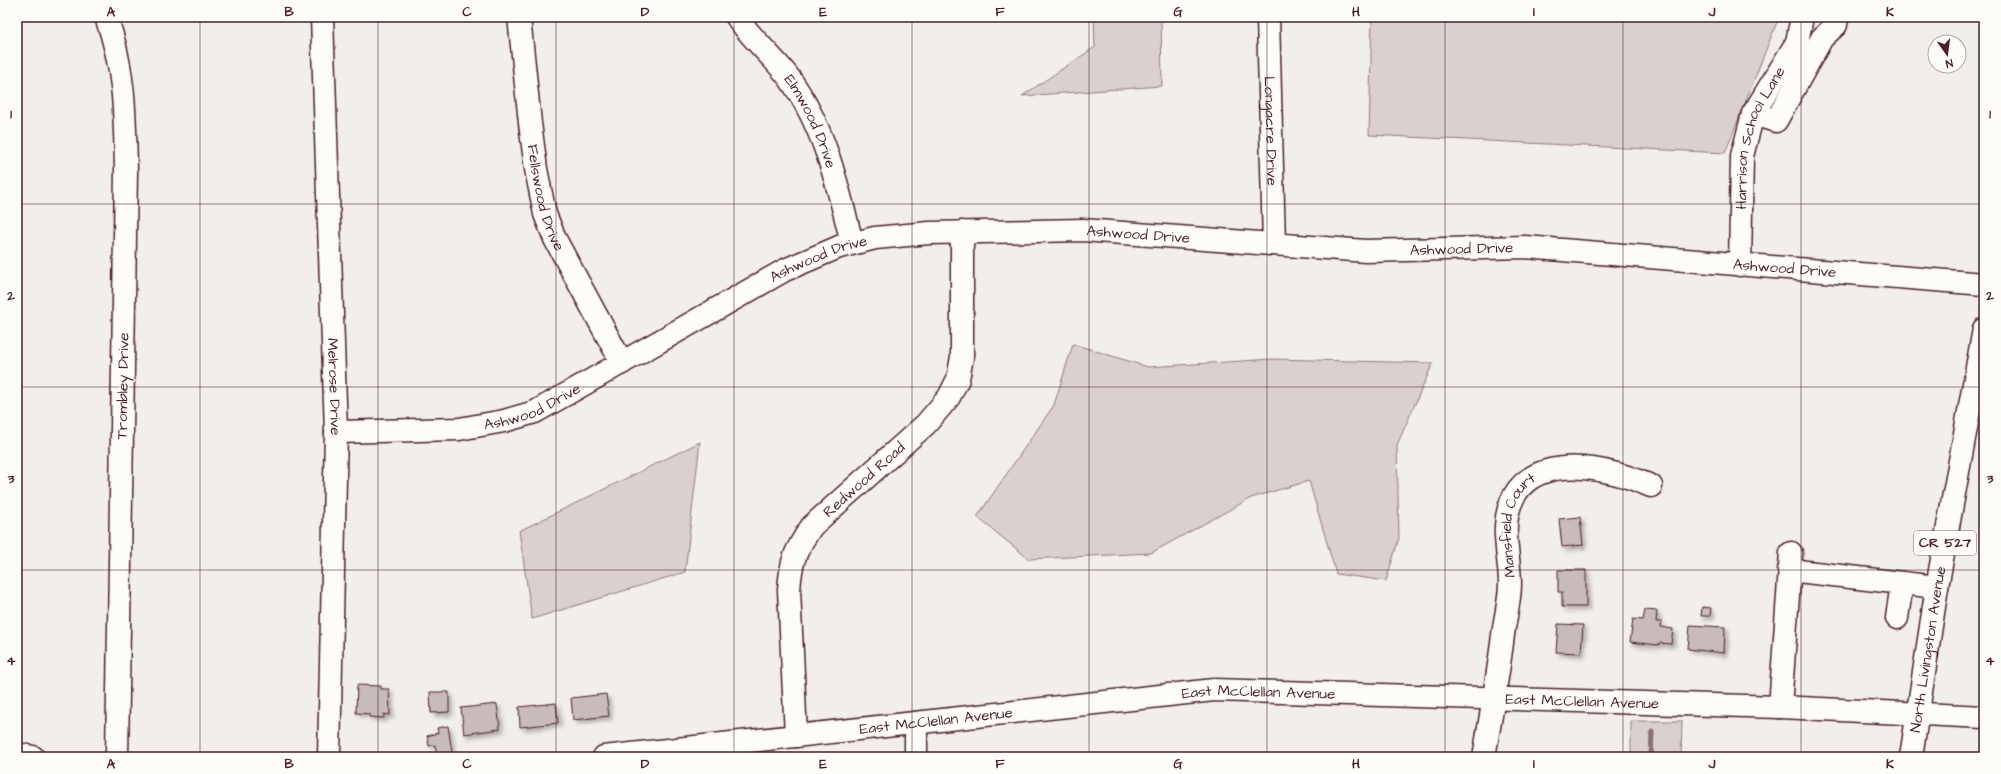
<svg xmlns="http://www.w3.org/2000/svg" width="2001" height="774" viewBox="0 0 2001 774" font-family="'Architects Daughter',sans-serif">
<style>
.green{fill:#d9d0cf;stroke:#92787d}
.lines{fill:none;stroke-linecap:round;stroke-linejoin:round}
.stream{stroke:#8b6f75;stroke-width:5}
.building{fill:#c8bbbb;stroke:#4a1f2b;filter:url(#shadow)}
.minor-casing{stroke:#4a1f2b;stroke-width:25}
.major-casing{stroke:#4a1f2b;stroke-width:25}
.minor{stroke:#fdfcf7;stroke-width:22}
.major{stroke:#fdfcf7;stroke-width:22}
.grid{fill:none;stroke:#4a1f2b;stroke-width:1;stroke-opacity:0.55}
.labels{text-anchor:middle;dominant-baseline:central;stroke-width:3;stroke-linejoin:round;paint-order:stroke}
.shield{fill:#fdfcf7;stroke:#806168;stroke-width:1}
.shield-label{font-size:14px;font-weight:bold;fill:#4a1f2b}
.street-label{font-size:15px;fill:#4a1f2b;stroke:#fdfcf7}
.neatline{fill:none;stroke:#4a1f2b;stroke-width:1.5}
.grid-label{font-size:13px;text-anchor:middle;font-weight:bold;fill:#4a1f2b}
</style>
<defs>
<filter id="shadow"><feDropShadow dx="3.5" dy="3.5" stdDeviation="2" flood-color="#0004"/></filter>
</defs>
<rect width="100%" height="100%" fill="#f2efeb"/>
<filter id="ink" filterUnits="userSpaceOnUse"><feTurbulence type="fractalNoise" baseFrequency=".025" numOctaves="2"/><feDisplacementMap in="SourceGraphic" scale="8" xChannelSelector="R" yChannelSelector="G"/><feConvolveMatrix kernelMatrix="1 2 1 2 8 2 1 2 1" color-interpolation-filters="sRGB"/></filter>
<g filter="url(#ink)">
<g class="green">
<path d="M1094 17H1161L1162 86 1022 96 1095 47Z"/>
<path d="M1372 17H1776L1777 22 1725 153 1369 135Z"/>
<path d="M1073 344 1148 367 1272 359 1433 363 1397 445 1399 538 1386 581 1336 574 1309 481 1251 498 1151 553 1029 559 977 517 1054 405Z"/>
<path d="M700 442 685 572 532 619 519 531Z"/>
<path d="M1631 721H1682L1681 757H1631Z"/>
</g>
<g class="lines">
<path class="stream" d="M1651 757 1652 732"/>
</g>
<g class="building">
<path d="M1580 517 1583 545 1562 547 1559 519Z"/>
<path d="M1558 570H1586V607H1562V592H1558Z"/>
<path d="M1702 607 1711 608 1710 616H1701Z"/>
<path d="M1645 610 1657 611 1656 622H1662L1661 627 1673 629 1671 644 1659 643V645L1630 642 1633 619 1643 620Z"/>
<path d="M1558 624 1583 625 1581 653 1556 652Z"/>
<path d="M1690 625 1725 627 1724 653 1688 649Z"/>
<path d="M357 685 381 686V689H389L390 715 384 714V718L369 717V714L356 713Z"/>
<path d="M430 692H449V712L431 713Z"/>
<path d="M606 694 609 716 573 720 571 698Z"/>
<path d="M556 703 558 723 520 727 519 707Z"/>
<path d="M497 704 500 729 464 734 461 708Z"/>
<path d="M448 726 452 753 437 755 435 745 429 746 427 736 438 733 437 728Z"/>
</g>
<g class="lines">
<defs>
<g id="minor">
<path d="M106 17C125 67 125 118 126 171L117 757"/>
<path id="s1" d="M322 17 336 432 329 757"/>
<path id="s2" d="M519 17 530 123 536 169 545 214 555 239 622 363"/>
<path id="s3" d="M737 17C752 40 774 57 790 79 825 128 838 187 852 243"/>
<path id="s4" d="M1268 17 1274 244"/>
<path d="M1753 114 1776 121 1822 38 1836 25 1837 17"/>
<path id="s5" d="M1740 265 1742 156 1753 114 1797 42 1802 17"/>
<path id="s6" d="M336 432 459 429 504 421 535 412 785 270 839 247 875 238 929 233 1083 230 1366 251 1525 247 1984 284"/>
<path d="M1789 570 1937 587"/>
<path d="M1897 618 1902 583"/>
<path d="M1780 707 1791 553"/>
<path d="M916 723V757"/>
<path id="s7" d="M796 736 789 590C791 560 795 551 812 526L926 424 949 397 958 379 962 357V232"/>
<path d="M17 754 33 757"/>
<path id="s8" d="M604 757 1214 690 1780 707 1984 717"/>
<path id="s9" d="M1484 757C1491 716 1498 676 1503 635 1505 618 1510 600 1510 584 1510 565 1505 545 1506 526 1510 463 1569 461 1617 474 1628 476 1640 482 1651 486"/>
</g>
<g id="major">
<path id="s10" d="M1911 757 1937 587 1984 329"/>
</g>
</defs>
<use href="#minor" class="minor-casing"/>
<use href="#major" class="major-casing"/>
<use href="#minor" class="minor"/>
<use href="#major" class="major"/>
</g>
</g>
<path class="grid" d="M200 17V757M378 17V757M556 17V757M734 17V757M912 17V757M1089 17V757M1267 17V757M1445 17V757M1623 17V757M1801 17V757M17 204H1984M17 387H1984M17 570H1984"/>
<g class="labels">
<rect class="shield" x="1914" y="531" width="62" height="24" rx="3"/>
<g class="shield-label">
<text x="1945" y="543">CR 527</text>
</g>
<g class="street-label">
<text stroke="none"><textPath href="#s3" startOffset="129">Elmwood Drive</textPath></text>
<text stroke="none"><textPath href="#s4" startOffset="114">Longacre Drive</textPath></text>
<text stroke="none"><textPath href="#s5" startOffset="131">Harrison School Lane</textPath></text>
<text stroke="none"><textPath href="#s2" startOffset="183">Fellswood Drive</textPath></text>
<text stroke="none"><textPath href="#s6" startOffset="848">Ashwood Drive</textPath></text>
<text stroke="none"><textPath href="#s6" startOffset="1172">Ashwood Drive</textPath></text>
<text stroke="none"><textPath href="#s6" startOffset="524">Ashwood Drive</textPath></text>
<text stroke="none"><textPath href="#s6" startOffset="1496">Ashwood Drive</textPath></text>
<text transform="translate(123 386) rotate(-89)">Trombley Drive</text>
<text stroke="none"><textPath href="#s1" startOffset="370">Melrose Drive</textPath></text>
<text stroke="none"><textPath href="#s6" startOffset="200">Ashwood Drive</textPath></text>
<text stroke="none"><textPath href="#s7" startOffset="285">Redwood Road</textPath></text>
<text stroke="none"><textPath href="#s9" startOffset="237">Mansfield Court</textPath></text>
<text stroke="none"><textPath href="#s10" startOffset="109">North Livingston Avenue</textPath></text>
<text stroke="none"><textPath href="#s8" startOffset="658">East McClellan Avenue</textPath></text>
<text stroke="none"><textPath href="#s8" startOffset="982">East McClellan Avenue</textPath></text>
<text stroke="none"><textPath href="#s8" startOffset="334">East McClellan Avenue</textPath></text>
</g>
</g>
<rect width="2001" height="774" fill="none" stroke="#fdfcf7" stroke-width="44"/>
<g transform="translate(1947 54) rotate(166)"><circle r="19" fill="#fdfcf7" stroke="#b5a4a5"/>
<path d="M0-3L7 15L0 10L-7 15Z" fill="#4a1f2b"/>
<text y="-6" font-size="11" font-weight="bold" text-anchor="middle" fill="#4a1f2b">N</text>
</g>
<rect x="22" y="22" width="1957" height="730" class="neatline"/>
<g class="grid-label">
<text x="111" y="16">A</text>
<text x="289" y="16">B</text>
<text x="467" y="16">C</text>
<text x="645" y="16">D</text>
<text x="823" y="16">E</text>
<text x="1000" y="16">F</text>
<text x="1178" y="16">G</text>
<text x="1356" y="16">H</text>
<text x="1534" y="16">I</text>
<text x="1712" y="16">J</text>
<text x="1890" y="16">K</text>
<text x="11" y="118">1</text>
<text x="1990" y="118">1</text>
<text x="11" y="300">2</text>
<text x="1990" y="300">2</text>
<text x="11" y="483">3</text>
<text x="1990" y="483">3</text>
<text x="11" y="665">4</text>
<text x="1990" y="665">4</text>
<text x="111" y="768">A</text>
<text x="289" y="768">B</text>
<text x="467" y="768">C</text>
<text x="645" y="768">D</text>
<text x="823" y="768">E</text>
<text x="1000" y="768">F</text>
<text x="1178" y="768">G</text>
<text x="1356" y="768">H</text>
<text x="1534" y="768">I</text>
<text x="1712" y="768">J</text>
<text x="1890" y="768">K</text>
</g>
</svg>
